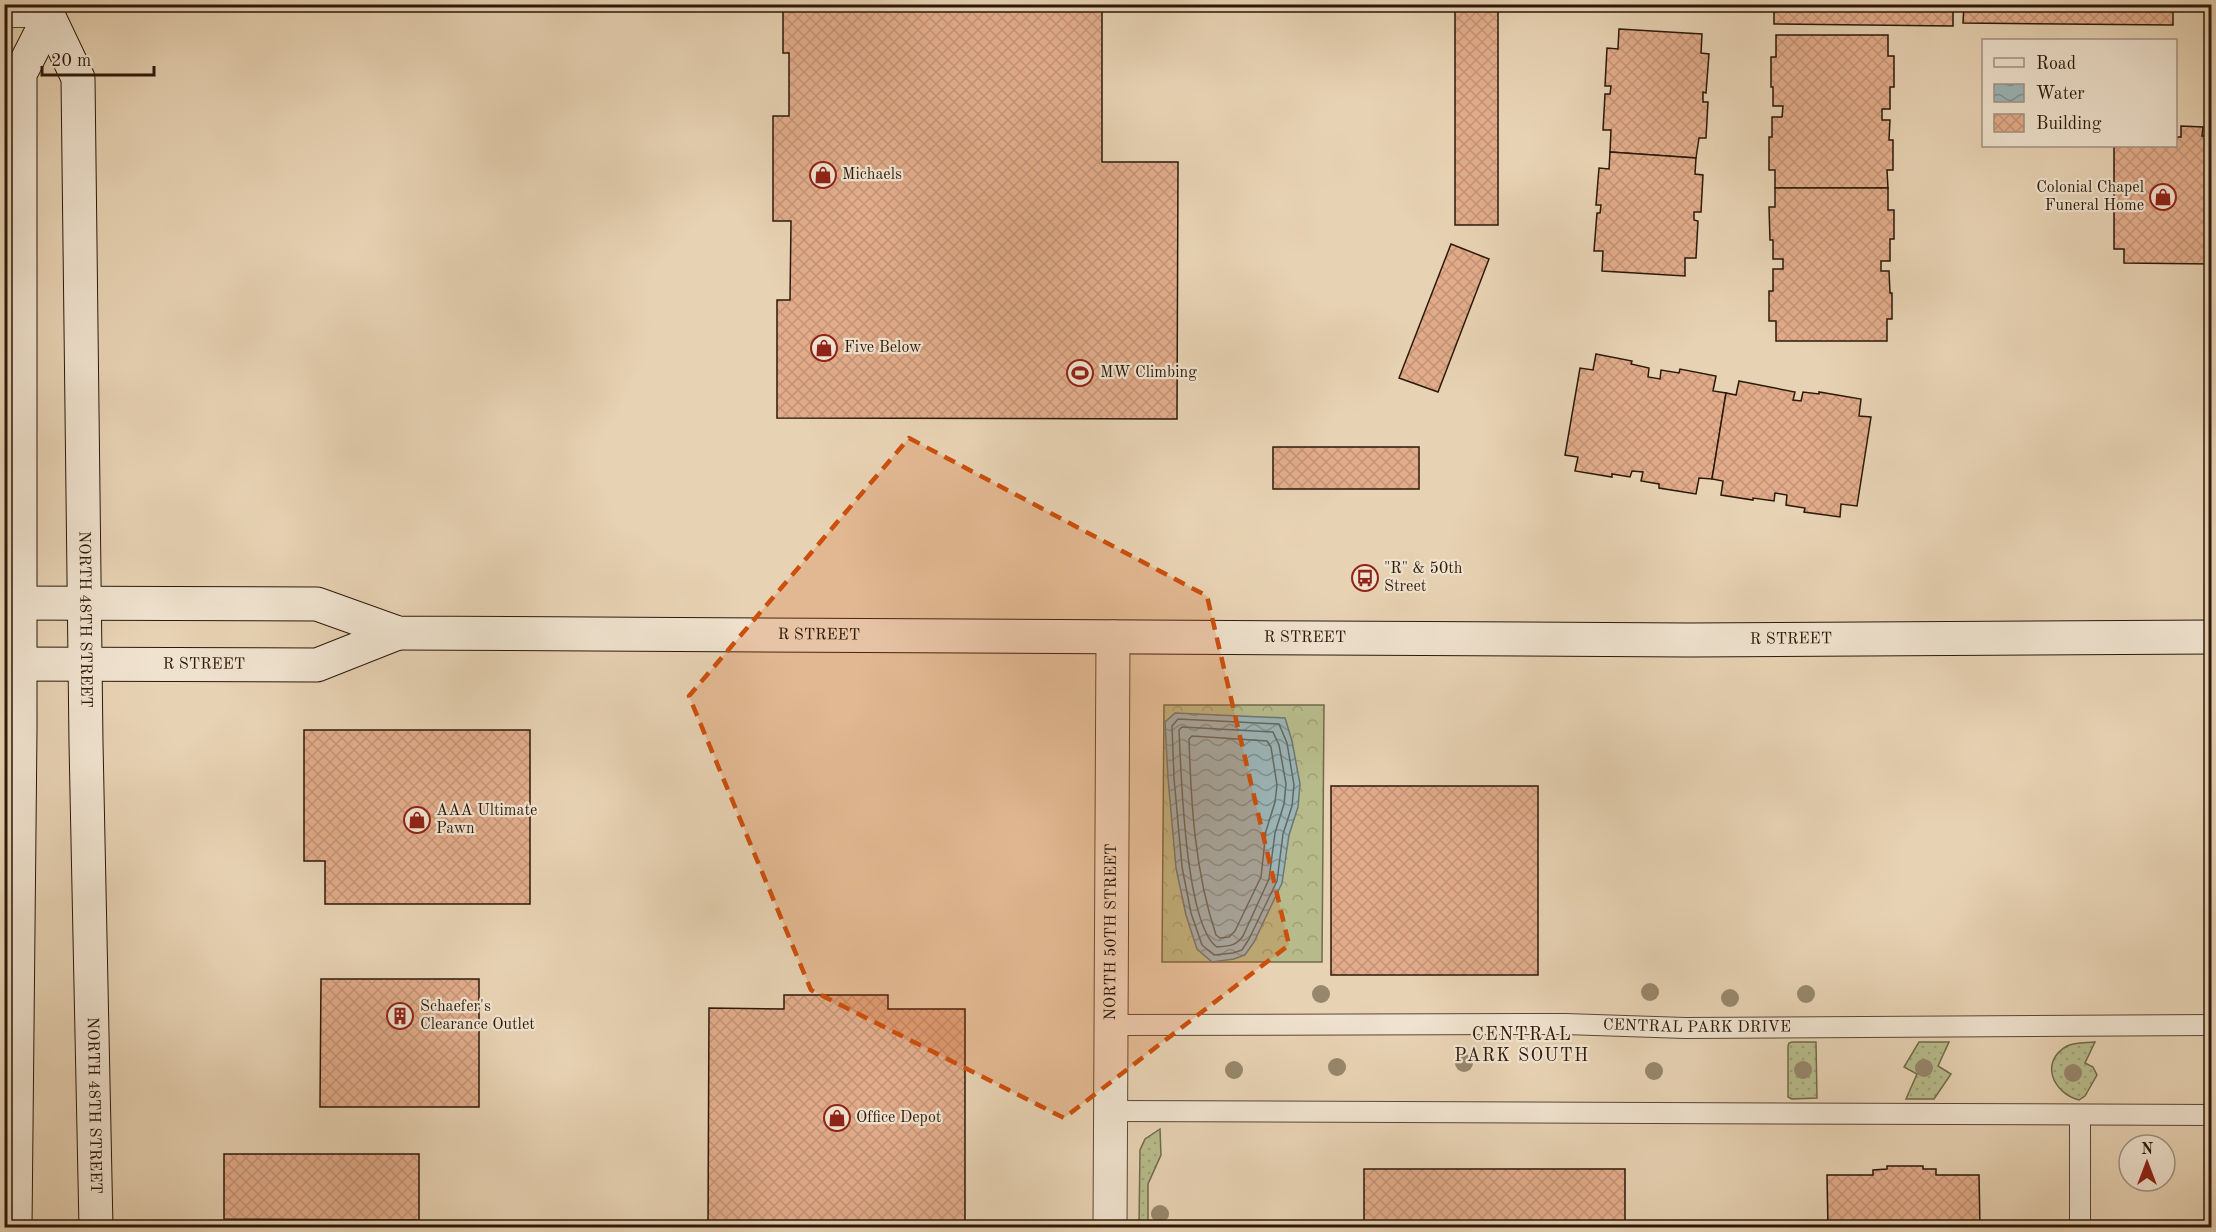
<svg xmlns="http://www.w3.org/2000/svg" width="2216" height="1232" viewBox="0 0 2216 1232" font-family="'Old Standard TT',serif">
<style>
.grass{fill:url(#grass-dots);stroke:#726a4a;stroke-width:1.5}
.forest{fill:url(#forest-crowns);stroke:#726a4a;stroke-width:1.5}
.water{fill:url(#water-waves);stroke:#6f7772;stroke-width:1.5}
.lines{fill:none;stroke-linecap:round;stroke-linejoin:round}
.shore{stroke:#646760;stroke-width:1.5}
.building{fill:url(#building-cross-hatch);stroke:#2c190a;stroke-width:1.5}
.service-casing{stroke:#5b4734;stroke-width:22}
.minor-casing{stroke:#5b4734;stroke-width:35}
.secondary-casing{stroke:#2c190a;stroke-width:35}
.service{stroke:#efe2ce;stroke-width:20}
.minor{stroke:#efe2ce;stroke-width:33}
.secondary{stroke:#efe2ce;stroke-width:33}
.tree{fill:#97876c}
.marked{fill:#cc4f0c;fill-opacity:0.2;stroke:#cc4f0c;stroke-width:4.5;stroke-dasharray:12 8;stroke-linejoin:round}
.labels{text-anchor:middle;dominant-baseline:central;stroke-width:4.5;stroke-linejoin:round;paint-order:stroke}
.poi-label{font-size:16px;fill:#2c190a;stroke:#efe2ce;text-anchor:start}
.street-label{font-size:16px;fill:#2c190a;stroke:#efe2ce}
.neighbourhood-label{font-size:18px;letter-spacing:1.5px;fill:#2c190a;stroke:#efe2ce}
</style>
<defs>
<pattern id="grass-dots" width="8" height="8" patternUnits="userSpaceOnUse" patternTransform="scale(1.5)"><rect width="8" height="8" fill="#b7bb8b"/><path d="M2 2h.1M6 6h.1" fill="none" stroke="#9ea077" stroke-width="1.8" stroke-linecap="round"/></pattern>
<pattern id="forest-crowns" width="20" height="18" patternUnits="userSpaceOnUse" patternTransform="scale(1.5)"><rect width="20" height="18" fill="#b7bb8b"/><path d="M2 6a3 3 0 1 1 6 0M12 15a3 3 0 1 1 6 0" fill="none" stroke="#9ea077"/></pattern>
<pattern id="water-waves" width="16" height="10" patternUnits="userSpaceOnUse" patternTransform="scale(1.5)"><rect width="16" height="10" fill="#9bb5b7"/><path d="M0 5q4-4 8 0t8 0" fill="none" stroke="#7f9293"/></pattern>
<pattern id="building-cross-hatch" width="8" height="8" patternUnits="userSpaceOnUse" patternTransform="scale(1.5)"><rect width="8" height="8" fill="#e2ac8a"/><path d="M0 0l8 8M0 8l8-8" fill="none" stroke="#c29376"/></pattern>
</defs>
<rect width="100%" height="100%" fill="#e7d2b3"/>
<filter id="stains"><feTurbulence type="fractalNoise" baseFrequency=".00333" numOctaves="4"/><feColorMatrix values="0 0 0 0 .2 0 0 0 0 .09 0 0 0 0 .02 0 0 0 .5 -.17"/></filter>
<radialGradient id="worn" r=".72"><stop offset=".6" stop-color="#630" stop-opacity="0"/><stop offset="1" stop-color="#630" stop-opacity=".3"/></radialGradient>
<g class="grass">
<path d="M1792 1042H1816L1817 1098 1792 1099 1788 1097V1046L1789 1043Z"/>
<path d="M1919 1042H1949L1938 1066 1951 1074 1934 1099H1906L1917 1074 1904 1067Z"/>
<path d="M2095 1042 2085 1063 2093 1067 2097 1075 2085 1096 2079 1100C2053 1093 2039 1062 2067 1046 2075 1042 2086 1043 2095 1042Z"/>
<path d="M1160 1129 1161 1155 1148 1184V1227H1139L1140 1150 1145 1139Z"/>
</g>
<path class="forest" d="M1164 705H1324L1322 962H1162Z"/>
<path class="water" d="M1175 713 1285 718 1292 741 1300 784 1298 807 1289 835 1282 883 1254 942 1245 955 1234 959 1212 962 1197 949 1186 915 1176 868 1168 778 1165 722Z"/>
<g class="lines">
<g class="shore">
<path d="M1178 719 1279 724 1287 743 1294 785 1292 806 1283 834 1277 881 1249 939 1242 950 1233 953 1214 955 1202 945 1191 913 1182 867 1174 778 1172 726Z"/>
<path d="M1182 727 1273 732 1279 745 1286 784 1284 804 1275 833 1269 879 1243 936C1236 946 1229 946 1217 947 1185 925 1181 771 1179 730Z"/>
<path d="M1192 736 1267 741 1271 747 1277 785 1275 802 1266 831 1261 877 1235 931 1229 937 1220 938 1216 935C1195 872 1191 805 1189 739Z"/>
</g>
</g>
<g class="building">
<path d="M783 4H1102V162H1178L1177 419 777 418V300H790L791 221H773V116H789V53H783Z"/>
<rect x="1455" y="4" width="43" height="221"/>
<path d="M1774 4H1953V26L1774 24Z"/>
<path d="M1964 4H2173V25L1963 23Z"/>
<path d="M1619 29 1702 34 1701 53 1709 54 1706 93 1703 92V102H1708L1706 138H1699L1696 158 1610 152 1611 130H1603L1605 94H1610L1611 86H1605L1607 48 1618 49Z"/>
<path d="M1776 35H1888V56H1894V87H1890V109H1882V120H1890L1889 140H1893V170H1887L1888 188H1775V170H1769V137H1772V117H1782L1783 106H1773V87H1771V57H1776Z"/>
<path d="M2181 126 2203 127 2202 136H2212V264L2124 263V249H2114V146H2176V137H2181Z"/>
<path d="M1610 152 1696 158 1695 174 1703 175 1701 212H1694V220L1698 221 1696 258H1685V276L1602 271 1603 251H1594L1597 213H1600L1601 205H1596L1599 168 1609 169Z"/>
<path d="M1775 188H1888V210H1894V239H1890V261H1881V271H1889L1890 293H1892V319H1887V341H1776V321H1769V291H1773V269H1783V259H1773V240H1770L1769 207H1775Z"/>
<path d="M1451 244 1489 259 1438 392 1399 378Z"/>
<path d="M1596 354 1632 361 1631 364 1649 368 1648 377 1660 379 1661 370 1679 373 1680 369 1716 376 1713 391 1726 393 1712 479 1699 478 1696 494 1659 488V484L1641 481 1643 472 1632 471 1630 477 1612 474V477L1575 471 1578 457 1565 455 1580 368 1593 370Z"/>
<path d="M1739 381 1795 392 1793 400 1801 401 1803 392 1819 394V392L1861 399 1859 416 1871 417 1857 506 1841 504 1840 517 1804 512 1805 508 1786 505 1787 495 1775 493 1774 501 1753 498V500L1721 495 1723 481 1712 479 1726 393 1736 395Z"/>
<rect x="1273" y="447" width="146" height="42"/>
<path d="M304 730H530V904H325V861H304Z"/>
<rect x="1331" y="786" width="207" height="189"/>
<path d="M321 979H479V1107H320Z"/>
<path d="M784 995H888V1009H965V1228H708L709 1008 784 1009Z"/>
<path d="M224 1154H419V1220L224 1219Z"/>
<path d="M1887 1166H1923V1169H1936V1175H1979L1980 1228H1828L1827 1175H1873V1170L1887 1169Z"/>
<rect x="1364" y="1169" width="261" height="59"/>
</g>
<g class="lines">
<defs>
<g id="service">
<path d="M4 17H49"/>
<path id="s1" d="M1111 1025 1565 1024 1685 1028 2212 1025"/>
<path d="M1111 1111 2212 1115"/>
<path d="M2080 1228V1115"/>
</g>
<g id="minor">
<path id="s2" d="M1110 1228 1113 637"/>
</g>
<g id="secondary">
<path id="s3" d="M49 4V17L78 78 86 743 96 1228"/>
<path id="s4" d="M4 603 317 604 398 633 1689 640 2212 637"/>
<path id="s5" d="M4 664 317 665 398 633"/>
<path d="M15 1228 20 730V74L49 17"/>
</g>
</defs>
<use href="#service" class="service-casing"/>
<use href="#minor" class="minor-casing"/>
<use href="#secondary" class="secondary-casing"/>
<use href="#service" class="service"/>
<use href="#minor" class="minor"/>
<use href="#secondary" class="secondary"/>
</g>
<g class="tree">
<circle cx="1650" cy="992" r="9"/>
<circle cx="1321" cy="994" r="9"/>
<circle cx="1806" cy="994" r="9"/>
<circle cx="1730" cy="998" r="9"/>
<circle cx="1464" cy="1063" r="9"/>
<circle cx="1337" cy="1067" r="9"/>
<circle cx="1924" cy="1068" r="9"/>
<circle cx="1234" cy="1070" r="9"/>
<circle cx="1803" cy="1070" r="9"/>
<circle cx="1654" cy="1071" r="9"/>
<circle cx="2073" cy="1073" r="9"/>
<circle cx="1160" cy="1214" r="9"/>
</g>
<path class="marked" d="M909 438 1207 596 1289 945 1064 1118 811 990 689 696Z"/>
<defs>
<symbol id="shop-ring" viewBox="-11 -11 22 22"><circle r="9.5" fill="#efe2ce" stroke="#8f2418" stroke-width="1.5"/><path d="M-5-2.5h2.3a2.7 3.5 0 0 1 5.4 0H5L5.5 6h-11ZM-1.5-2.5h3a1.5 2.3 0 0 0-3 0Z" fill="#8f2418"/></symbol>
<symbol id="stadium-ring" viewBox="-11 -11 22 22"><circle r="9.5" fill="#efe2ce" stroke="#8f2418" stroke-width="1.5"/><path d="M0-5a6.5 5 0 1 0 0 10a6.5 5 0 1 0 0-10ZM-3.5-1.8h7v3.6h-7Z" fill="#8f2418"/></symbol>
<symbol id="bus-ring" viewBox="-11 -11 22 22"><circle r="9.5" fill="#efe2ce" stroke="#8f2418" stroke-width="1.5"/><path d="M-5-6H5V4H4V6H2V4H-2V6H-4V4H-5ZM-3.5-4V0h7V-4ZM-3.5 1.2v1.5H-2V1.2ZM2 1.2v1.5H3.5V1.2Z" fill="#8f2418"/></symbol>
<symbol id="building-ring" viewBox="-11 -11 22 22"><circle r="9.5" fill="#efe2ce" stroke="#8f2418" stroke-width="1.5"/><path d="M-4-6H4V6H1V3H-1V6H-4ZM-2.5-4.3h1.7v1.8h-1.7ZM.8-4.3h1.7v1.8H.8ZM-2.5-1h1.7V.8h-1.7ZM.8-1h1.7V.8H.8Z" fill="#8f2418"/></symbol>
</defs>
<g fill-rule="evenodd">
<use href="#shop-ring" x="808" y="160" width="30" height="30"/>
<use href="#shop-ring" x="2148" y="182" width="30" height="30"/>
<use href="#shop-ring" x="809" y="333" width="30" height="30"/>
<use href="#stadium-ring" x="1065" y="358" width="30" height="30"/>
<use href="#bus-ring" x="1350" y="563" width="30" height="30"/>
<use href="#shop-ring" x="402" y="805" width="30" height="30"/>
<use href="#building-ring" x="385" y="1001" width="30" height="30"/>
<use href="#shop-ring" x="822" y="1103" width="30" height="30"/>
</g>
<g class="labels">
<g class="poi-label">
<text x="842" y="175">Michaels</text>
<text x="2144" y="188" text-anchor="end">Colonial Chapel<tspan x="2144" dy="18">Funeral Home</tspan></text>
<text x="844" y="348">Five Below</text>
<text x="1100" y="373">MW Climbing</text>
<text x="1384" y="569">"R" &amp; 50th<tspan x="1384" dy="18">Street</tspan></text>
<text x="436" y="811">AAA Ultimate<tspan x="436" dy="18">Pawn</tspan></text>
<text x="420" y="1007">Schaefer's<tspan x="420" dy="18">Clearance Outlet</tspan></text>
<text x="856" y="1118">Office Depot</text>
</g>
<g class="street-label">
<text stroke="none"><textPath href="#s3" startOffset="622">NORTH 48TH STREET</textPath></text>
<text stroke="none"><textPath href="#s4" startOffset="820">R STREET</textPath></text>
<text stroke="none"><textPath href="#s4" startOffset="1306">R STREET</textPath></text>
<text stroke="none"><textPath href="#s4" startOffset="1792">R STREET</textPath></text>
<text stroke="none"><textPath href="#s5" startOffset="200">R STREET</textPath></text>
<text stroke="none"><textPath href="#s2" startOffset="296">NORTH 50TH STREET</textPath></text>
<text stroke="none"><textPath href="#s1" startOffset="586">CENTRAL PARK DRIVE</textPath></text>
<text stroke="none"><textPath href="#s3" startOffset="1108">NORTH 48TH STREET</textPath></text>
</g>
<g class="neighbourhood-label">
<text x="1522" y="1035">CENTRAL<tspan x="1522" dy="21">PARK SOUTH</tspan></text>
</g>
</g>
<rect width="2216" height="1232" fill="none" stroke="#e7d2b3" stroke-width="24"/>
<rect x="6" y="6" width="2204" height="1220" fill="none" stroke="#2c190a" stroke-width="3"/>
<rect x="12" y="12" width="2192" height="1208" fill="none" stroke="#2c190a" stroke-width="1.5"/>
<rect x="1982" y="39" width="195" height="108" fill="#efe2ce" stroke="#a19280" stroke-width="1.5"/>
<rect x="1994" y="58" width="30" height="9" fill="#efe2ce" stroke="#a19280" stroke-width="1.5"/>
<text x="2036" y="69" font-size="18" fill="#2c190a">Road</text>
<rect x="1994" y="84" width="30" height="18" fill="url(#water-waves)" stroke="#a19280" stroke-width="1.5"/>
<text x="2036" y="99" font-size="18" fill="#2c190a">Water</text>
<rect x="1994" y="114" width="30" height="18" fill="url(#building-cross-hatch)" stroke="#a19280" stroke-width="1.5"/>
<text x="2036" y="129" font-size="18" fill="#2c190a">Building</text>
<g transform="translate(2147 1163)"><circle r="28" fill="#efe2ce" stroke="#a19280" stroke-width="1.5"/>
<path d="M0-4.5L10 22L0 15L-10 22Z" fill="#8f2418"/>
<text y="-9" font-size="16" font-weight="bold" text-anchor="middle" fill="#2c190a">N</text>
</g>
<path d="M42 66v9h112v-9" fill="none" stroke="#2c190a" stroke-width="3"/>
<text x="51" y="66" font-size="18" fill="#2c190a" stroke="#efe2ce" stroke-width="4.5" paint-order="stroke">20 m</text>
<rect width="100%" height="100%" filter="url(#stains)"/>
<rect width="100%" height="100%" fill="url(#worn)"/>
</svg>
